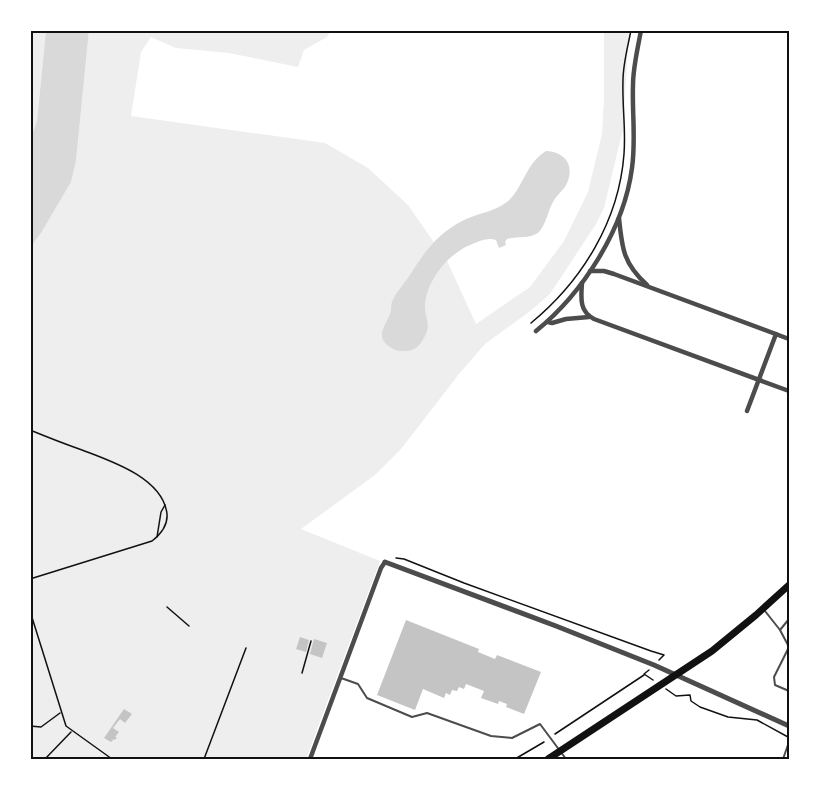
<svg xmlns="http://www.w3.org/2000/svg" width="819" height="789" viewBox="0 0 819 789" font-family="Lato,sans-serif">
<style>
.green{fill:#eee}
.water{fill:#d9d9d9}
.building{fill:#c4c4c4}
.lines{fill:none;stroke-linecap:round;stroke-linejoin:round}
.path{stroke:#111;stroke-width:1.5}
.service{stroke:#4c4c4c;stroke-width:2}
.minor{stroke:#4c4c4c;stroke-width:4.5}
.tertiary{stroke:#4c4c4c;stroke-width:5}
.primary{stroke:#111;stroke-width:7}
.neatline{fill:none;stroke:#111;stroke-width:2}
</style>
<rect width="100%" height="100%" fill="#fff"/>
<g class="green">
<path d="M30 30H46L37 121 30 140Z"/>
<path d="M89 30H326L330 32 327 37 304 50 298 67 229 53 176 48 151 37 141 52 131 116 325 143 368 168 408 205 447 261 476 324 530 287 564 241 588 192 602 134 604 100V30H629L623 129 604 208 596 224 550 294 529 312 485 344 459 374 401 449 375 475 301 529 380 561 306 759H30V248L41 233 71 182 76 161Z"/>
</g>
<g class="water">
<path d="M46 30H89L76 161 71 182 41 233 30 248V140L37 121Z"/>
<path d="M546 151C567 152 576 168 565 187 561 192 556 196 553 202 548 211 546 224 539 232 532 239 516 236 507 239L505 242 506 245 499 248 496 240C487 237 478 242 470 245 448 254 426 281 425 306 425 321 433 325 422 341 418 348 411 352 403 351 398 351 394 350 390 347 373 336 387 325 391 311 391 308 391 305 392 302 396 292 404 284 410 275 425 251 438 233 464 220 478 213 494 212 507 202 523 189 525 164 546 151Z"/>
</g>
<g class="building">
<path d="M406 620 479 649 478 652 495 659 497 655 541 672 524 714 506 707 507 704 499 701 498 704 481 698 484 691 466 684 464 689 459 687 457 691 452 690 450 695 446 693 444 698 423 689 415 710 377 695Z"/>
<path d="M300 637 309 640 306 652 296 649Z"/>
<path d="M314 639 327 643 322 658 310 654Z"/>
<path d="M124 709 132 714 125 723 120 719 113 728 119 732 115 737H117L115 740 114 739 111 742 104 738Z"/>
</g>
<g class="lines">
<g class="path">
<path d="M531 323C582 281 619 221 624 154 626 129 622 105 623 80 623 64 628 46 631 30"/>
<path d="M30 430C47 437 65 444 82 450 111 461 163 478 167 514 168 526 161 534 152 541L30 579"/>
<path d="M157 537 161 512 165 505"/>
<path d="M396 558 404 559 464 583 651 651 664 655 659 660"/>
<path d="M167 607 189 626"/>
<path d="M30 611 66 726 112 759"/>
<path d="M649 670 644 674 653 680"/>
<path d="M302 673 311 641"/>
<path d="M666 689 676 696 690 695 691 701 700 707 728 717 757 720 788 737"/>
<path d="M30 726 41 727 60 713"/>
<path d="M555 734 644 675"/>
<path d="M45 759 71 732"/>
<path d="M204 759 246 648"/>
<path d="M515 759 544 742"/>
</g>
<g class="service">
<path d="M765 611 780 630"/>
<path d="M789 619 780 630 789 647 774 677 775 685 789 691"/>
<path d="M341 678 358 684 367 698 412 717 427 713 491 736 512 738 540 724 566 759"/>
<path d="M783 759 789 742"/>
</g>
<g class="minor">
<path d="M619 218C622 248 623 263 647 285"/>
<path d="M590 271H604L614 274 789 339"/>
<path d="M582 283C581 298 579 311 594 319L789 391"/>
<path d="M548 322 552 323 566 319 589 317"/>
<path d="M536 331C583 293 624 229 632 168 636 140 632 113 633 85 633 67 638 48 641 30"/>
<path d="M747 411 776 334"/>
<path d="M310 759 381 568 385 562"/>
</g>
<path class="tertiary" d="M385 562 556 626 654 665 789 726"/>
<path class="primary" d="M548 759 712 651 756 615 789 585"/>
</g>
<rect width="819" height="789" fill="none" stroke="#ffffff" stroke-width="63"/>
<rect x="32" y="32" width="756" height="726" class="neatline"/>
</svg>
